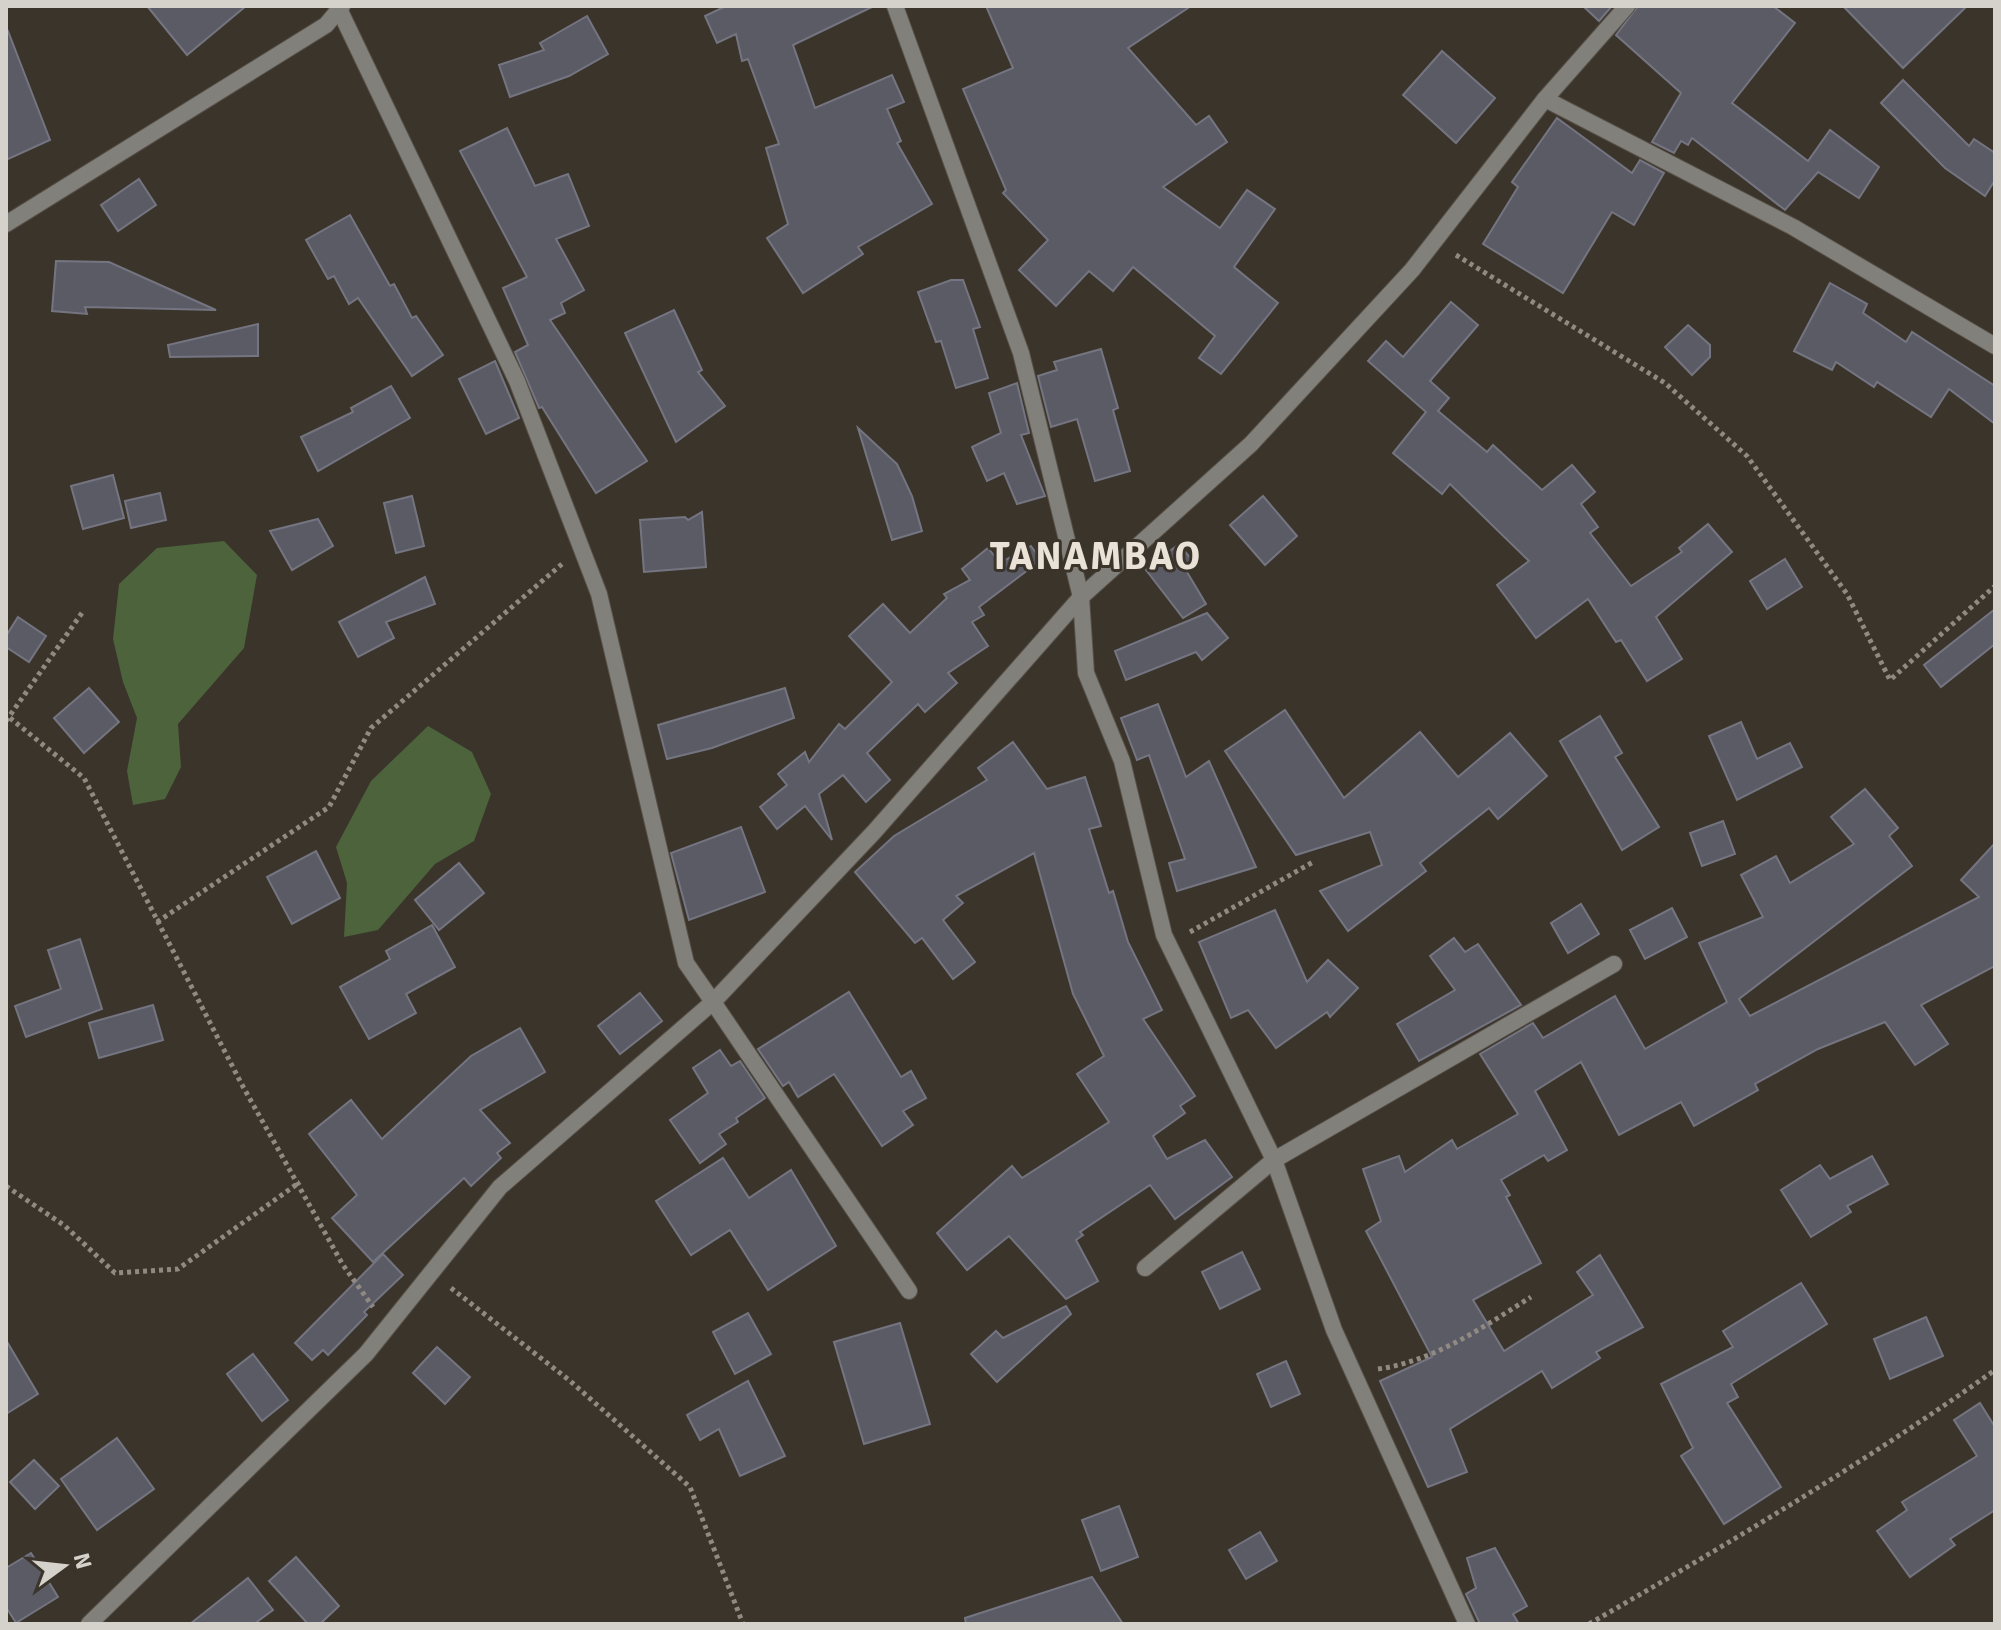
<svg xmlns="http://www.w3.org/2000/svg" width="2001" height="1630" viewBox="0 0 2001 1630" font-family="Signika,sans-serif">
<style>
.green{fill:#4c633b}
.building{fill:#5b5b66;stroke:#747580;stroke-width:2}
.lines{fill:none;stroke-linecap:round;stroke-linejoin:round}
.lane-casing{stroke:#575048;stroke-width:18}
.street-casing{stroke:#575048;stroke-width:18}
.path{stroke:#908a83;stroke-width:5;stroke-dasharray:4 4;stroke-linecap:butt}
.lane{stroke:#82807b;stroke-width:16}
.street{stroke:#82807b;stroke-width:16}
.labels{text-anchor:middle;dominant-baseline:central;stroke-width:6;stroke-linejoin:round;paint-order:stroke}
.district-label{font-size:38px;font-weight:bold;letter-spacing:2px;fill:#eae2d6;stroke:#3b342b}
</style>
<rect width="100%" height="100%" fill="#3b342b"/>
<g class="green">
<path d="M224 541 257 575 244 648 178 724 181 767 165 799 133 805 127 771 137 718 123 682 113 639 119 584 157 548Z"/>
<path d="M428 726 472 752 491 794 474 841 435 864 378 930 344 937 347 883 336 847 371 781Z"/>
</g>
<g class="building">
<path d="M147 6H246L187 55Z"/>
<path d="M726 6H874L793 45 815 108 892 75 904 102 887 109 901 141 897 143 932 204 858 247 863 254 803 293 767 238 788 224 766 148 779 144 748 59 742 61 736 34 717 43 705 16Z"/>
<path d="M986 6H1191L1128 48 1196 125 1209 116 1227 142 1163 187 1220 228 1247 190 1275 209 1234 267 1278 303 1221 374 1199 358 1215 336 1133 267 1113 291 1089 271 1056 306 1019 270 1048 240 1003 193 1006 190 963 89 1013 68Z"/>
<path d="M1583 6H1612L1599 21Z"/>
<path d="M1638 6H1773L1795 23 1732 103 1808 161 1830 130 1879 167 1859 198 1818 172 1785 210 1692 138 1688 145 1681 141 1674 153 1652 142 1681 93 1616 35Z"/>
<path d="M1843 6H1967L1903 68Z"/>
<path d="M587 16 608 54 569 76 510 97 499 65 544 50 540 43Z"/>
<path d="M8 31 50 140 6 160V32Z"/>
<path d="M1442 51 1495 98 1456 143 1403 95Z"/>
<path d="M1903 80 1969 146 1974 139 1995 153V180L1985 196 1945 168 1881 103Z"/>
<path d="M1557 118 1632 173 1640 160 1664 173 1634 225 1612 212 1563 293 1483 244 1518 187 1512 182Z"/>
<path d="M507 128 535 186 568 174 589 226 556 239 584 290 561 303 565 313 550 320 647 461 596 493 542 407 539 408 515 352 528 345 503 288 527 277 460 151Z"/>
<path d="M139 179 156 205 118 231 101 205Z"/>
<path d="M350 215 390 286 394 284 412 318 416 316 443 355 412 376 358 298 349 304 334 276 328 279 306 240Z"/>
<path d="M56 261 109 262 216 310 85 307 87 314 52 311Z"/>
<path d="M951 280H963L980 327 973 329 988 378 956 388 941 341 936 342 918 292Z"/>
<path d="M1830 283 1867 304 1863 313 1906 342 1912 332 1995 386V424L1949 389 1931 417 1877 382 1874 387 1836 362 1832 370 1794 351Z"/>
<path d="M1451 302 1478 325 1430 381 1449 398 1438 411 1487 452 1493 445 1542 490 1572 465 1595 492 1581 504 1598 527 1590 533 1631 586 1682 552 1679 548 1708 524 1732 552 1656 617 1682 659 1647 681 1621 640 1616 642 1588 599 1536 638 1497 585 1529 561 1450 484 1442 494 1393 453 1426 412 1368 361 1386 341 1403 357Z"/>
<path d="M674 310 702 370 698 372 725 406 676 442 625 333Z"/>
<path d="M258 324V356L170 357 168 345Z"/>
<path d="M1688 325 1710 345V357L1692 375 1665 347Z"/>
<path d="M1101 349 1118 408 1113 410 1130 471 1095 481 1077 419 1051 427 1038 376 1057 370 1054 362Z"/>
<path d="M495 361 519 418 486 434 459 379Z"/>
<path d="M1017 383 1029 433 1021 435 1045 496 1017 504 1004 473 987 481 972 447 1001 433 989 393Z"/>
<path d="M391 386 410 418 318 471 301 437 353 412 351 408Z"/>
<path d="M858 428 897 464 912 496 922 531 892 540Z"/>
<path d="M113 475 124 518 83 529 71 486Z"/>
<path d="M160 493 166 520 131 528 125 501Z"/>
<path d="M412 496 424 546 396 553 384 503Z"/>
<path d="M1263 496 1297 536 1265 565 1230 525Z"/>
<path d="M702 512 706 567 644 572 640 520 685 517 688 520Z"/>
<path d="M318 519 333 546 292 570 270 531Z"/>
<path d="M1179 544 1196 565 1187 572 1206 604 1183 618 1146 570Z"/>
<path d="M1031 546 1041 560 979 607 984 615 972 622 988 646 948 673 957 683 925 712 918 704 867 753 890 780 866 802 843 775 819 794 832 840 805 806 777 829 760 807 787 785 778 774 805 752 809 762 839 724 845 729 892 682 849 636 883 604 910 633 947 598 944 594 970 580 962 569 988 548 1000 563Z"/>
<path d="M1785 559 1802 587 1767 609 1750 581Z"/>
<path d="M425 577 435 604 386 622 394 638 358 657 339 622Z"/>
<path d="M1995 609V644L1941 687 1924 665Z"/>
<path d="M1207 613 1228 638 1202 660 1196 652 1126 680 1115 651Z"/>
<path d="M18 617 46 636 29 662 6 647V636Z"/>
<path d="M89 688 119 722 84 753 54 718Z"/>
<path d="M785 688 794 718 712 748 667 759 658 725Z"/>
<path d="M1158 704 1186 777 1209 761 1256 867 1177 891 1169 863 1185 859 1149 755 1137 760 1121 718Z"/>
<path d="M1285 710 1344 798 1420 732 1458 777 1510 733 1547 776 1498 819 1489 808 1420 863 1426 871 1348 931 1320 891 1382 865 1370 832 1296 855 1225 751Z"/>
<path d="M1600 716 1622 753 1615 757 1659 827 1622 850 1560 741Z"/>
<path d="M1741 722 1757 759 1790 743 1802 767 1737 800 1709 736Z"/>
<path d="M1013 742 1047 789 1085 777 1101 826 1089 829 1109 893 1113 891 1128 942 1162 1010 1143 1019 1195 1096 1180 1106 1185 1113 1153 1136 1167 1159 1205 1140 1232 1177 1175 1219 1150 1185 1080 1232 1083 1235 1076 1240 1098 1281 1066 1299 1009 1236 967 1270 937 1233 1012 1166 1022 1178 1109 1122 1077 1074 1104 1056 1073 994 1034 853 956 896 963 903 943 920 975 962 953 979 922 938 915 943 855 872 894 836 987 780 978 768Z"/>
<path d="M1865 789 1898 828 1889 836 1912 866 1739 999 1750 1016 1979 897 1961 880 1995 843V966L1921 1005 1948 1044 1915 1065 1885 1022 1818 1049 1755 1084 1758 1090 1694 1126 1681 1102 1619 1135 1581 1062 1535 1091 1567 1150 1548 1161 1544 1155 1501 1180 1510 1195 1506 1197 1541 1263 1473 1300 1504 1351 1593 1295 1577 1272 1600 1255 1643 1327 1596 1352 1600 1358 1552 1388 1542 1371 1450 1429 1467 1472 1428 1487 1380 1381 1432 1357 1366 1231 1381 1221 1363 1169 1399 1156 1405 1172 1452 1140 1457 1149 1518 1114 1480 1054 1533 1023 1543 1038 1615 996 1645 1049 1727 1002 1699 943 1763 917 1741 875 1776 856 1790 883 1854 844 1831 817Z"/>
<path d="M1723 821 1735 854 1702 866 1690 833Z"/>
<path d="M741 827 765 892 689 920 671 853Z"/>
<path d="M316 851 340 898 292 924 267 877Z"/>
<path d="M459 863 484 893 439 930 415 900Z"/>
<path d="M1581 904 1599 934 1568 953 1551 923Z"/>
<path d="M1672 908 1687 937 1645 959 1630 930Z"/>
<path d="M1275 910 1307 982 1328 960 1358 988 1330 1017 1327 1012 1276 1048 1248 1010 1231 1018 1199 942Z"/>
<path d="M432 925 455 967 406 994 416 1013 369 1039 340 987 390 959 386 951Z"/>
<path d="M1454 938 1465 952 1478 944 1521 1005 1419 1061 1397 1024 1455 990 1430 956Z"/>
<path d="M80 939 102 1009 26 1037 15 1006 61 989 48 950Z"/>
<path d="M849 992 901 1077 911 1071 926 1098 903 1111 913 1125 882 1146 834 1074 798 1097 789 1082 783 1086 758 1049Z"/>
<path d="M640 993 662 1021 620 1054 598 1026Z"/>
<path d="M153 1005 163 1040 99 1058 89 1023Z"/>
<path d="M520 1028 545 1072 480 1110 510 1143 497 1153 501 1158 471 1186 464 1178 373 1262 332 1218 357 1195 309 1134 351 1100 382 1139 471 1056Z"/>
<path d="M720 1050 731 1066 740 1061 765 1098 736 1118 738 1122 719 1134 726 1144 700 1163 670 1120 708 1093 693 1068Z"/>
<path d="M1872 1156 1888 1184 1847 1206 1851 1212 1811 1237 1781 1190 1820 1165 1830 1179Z"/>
<path d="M723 1158 749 1198 791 1170 836 1246 768 1290 730 1230 691 1255 656 1201Z"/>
<path d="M1242 1252 1260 1289 1220 1309 1202 1272Z"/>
<path d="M383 1254 403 1275 364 1312 367 1315 328 1355 323 1350 312 1360 295 1343Z"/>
<path d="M1801 1283 1827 1324 1731 1384 1738 1397 1727 1403 1781 1487 1724 1524 1681 1456 1693 1448 1661 1384 1733 1347 1723 1331Z"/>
<path d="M1066 1306 1071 1314 997 1382 971 1354 996 1331 1003 1338Z"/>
<path d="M748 1313 771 1354 735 1374 713 1332Z"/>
<path d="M1926 1317 1943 1356 1890 1379 1874 1339Z"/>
<path d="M900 1323 930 1424 864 1444 834 1342Z"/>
<path d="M6 1340 38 1394 6 1414Z"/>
<path d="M437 1347 470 1377 445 1404 413 1373Z"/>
<path d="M253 1354 288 1400 262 1421 227 1374Z"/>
<path d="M1286 1361 1300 1394 1271 1407 1257 1374Z"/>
<path d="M748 1381 785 1456 740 1476 719 1429 700 1440 687 1415Z"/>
<path d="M1980 1403 1995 1427V1510L1950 1539 1955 1545 1910 1577 1877 1531 1907 1510 1902 1502 1977 1456 1954 1420Z"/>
<path d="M117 1438 154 1489 97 1530 61 1479Z"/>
<path d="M34 1460 59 1486 35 1509 10 1482Z"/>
<path d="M1119 1506 1138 1557 1101 1571 1082 1520Z"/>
<path d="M1260 1532 1277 1561 1246 1579 1229 1550Z"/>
<path d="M1495 1548 1527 1606 1513 1614 1519 1624H1480L1466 1594 1476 1588 1467 1558Z"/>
<path d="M31 1553 58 1597 16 1623 6 1607V1568Z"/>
<path d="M296 1557 339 1606 320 1624H308L269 1581Z"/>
<path d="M1092 1577 1123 1624H966L965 1618Z"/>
<path d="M248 1578 273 1610 254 1624H190Z"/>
</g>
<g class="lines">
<defs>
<path id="lane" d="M713 1002 909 1291"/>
<g id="street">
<path d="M895 6 1021 353 1081 597 1086 673 1122 761 1164 935 1274 1160 1334 1330 1467 1624"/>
<path d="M339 9 517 381 599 594 686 963 713 1002"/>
<path d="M1545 99 1793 227 1995 346"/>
<path d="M6 224 326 25 342 6"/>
<path d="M1145 1268 1274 1160 1614 964"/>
<path d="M89 1624 366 1354 500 1187 713 1002 874 832 1081 597 1251 444 1412 270 1545 99 1627 6"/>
</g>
</defs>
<use href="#lane" class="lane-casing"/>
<use href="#street" class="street-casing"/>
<g class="path">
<path d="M1456 255 1665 383 1747 456 1847 594 1890 680 1995 586"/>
<path d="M10 718 84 778 241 1083 343 1265 373 1307"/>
<path d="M6 721 84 610"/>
<path d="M157 922 329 807 371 728 562 564"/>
<path d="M1190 932 1313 862"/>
<path d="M6 1186 65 1226 115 1273 178 1269 300 1182"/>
<path d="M451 1288 569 1380 690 1487 743 1624"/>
<path d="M1378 1369C1435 1361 1483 1327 1531 1297"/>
<path d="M1589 1624C1728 1544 1864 1463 1995 1370"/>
</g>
<use href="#lane" class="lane"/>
<use href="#street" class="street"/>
</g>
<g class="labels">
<g class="district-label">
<text x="1096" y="556">TANAMBAO</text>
</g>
</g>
<rect width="2001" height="1630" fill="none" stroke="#d5d1cb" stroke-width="16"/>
<g transform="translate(64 1566) rotate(75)" stroke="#3b342b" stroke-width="6" paint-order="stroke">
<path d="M0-6L14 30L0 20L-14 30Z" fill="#d5d1cb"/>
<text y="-12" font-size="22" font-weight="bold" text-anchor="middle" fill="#d5d1cb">N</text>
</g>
</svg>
